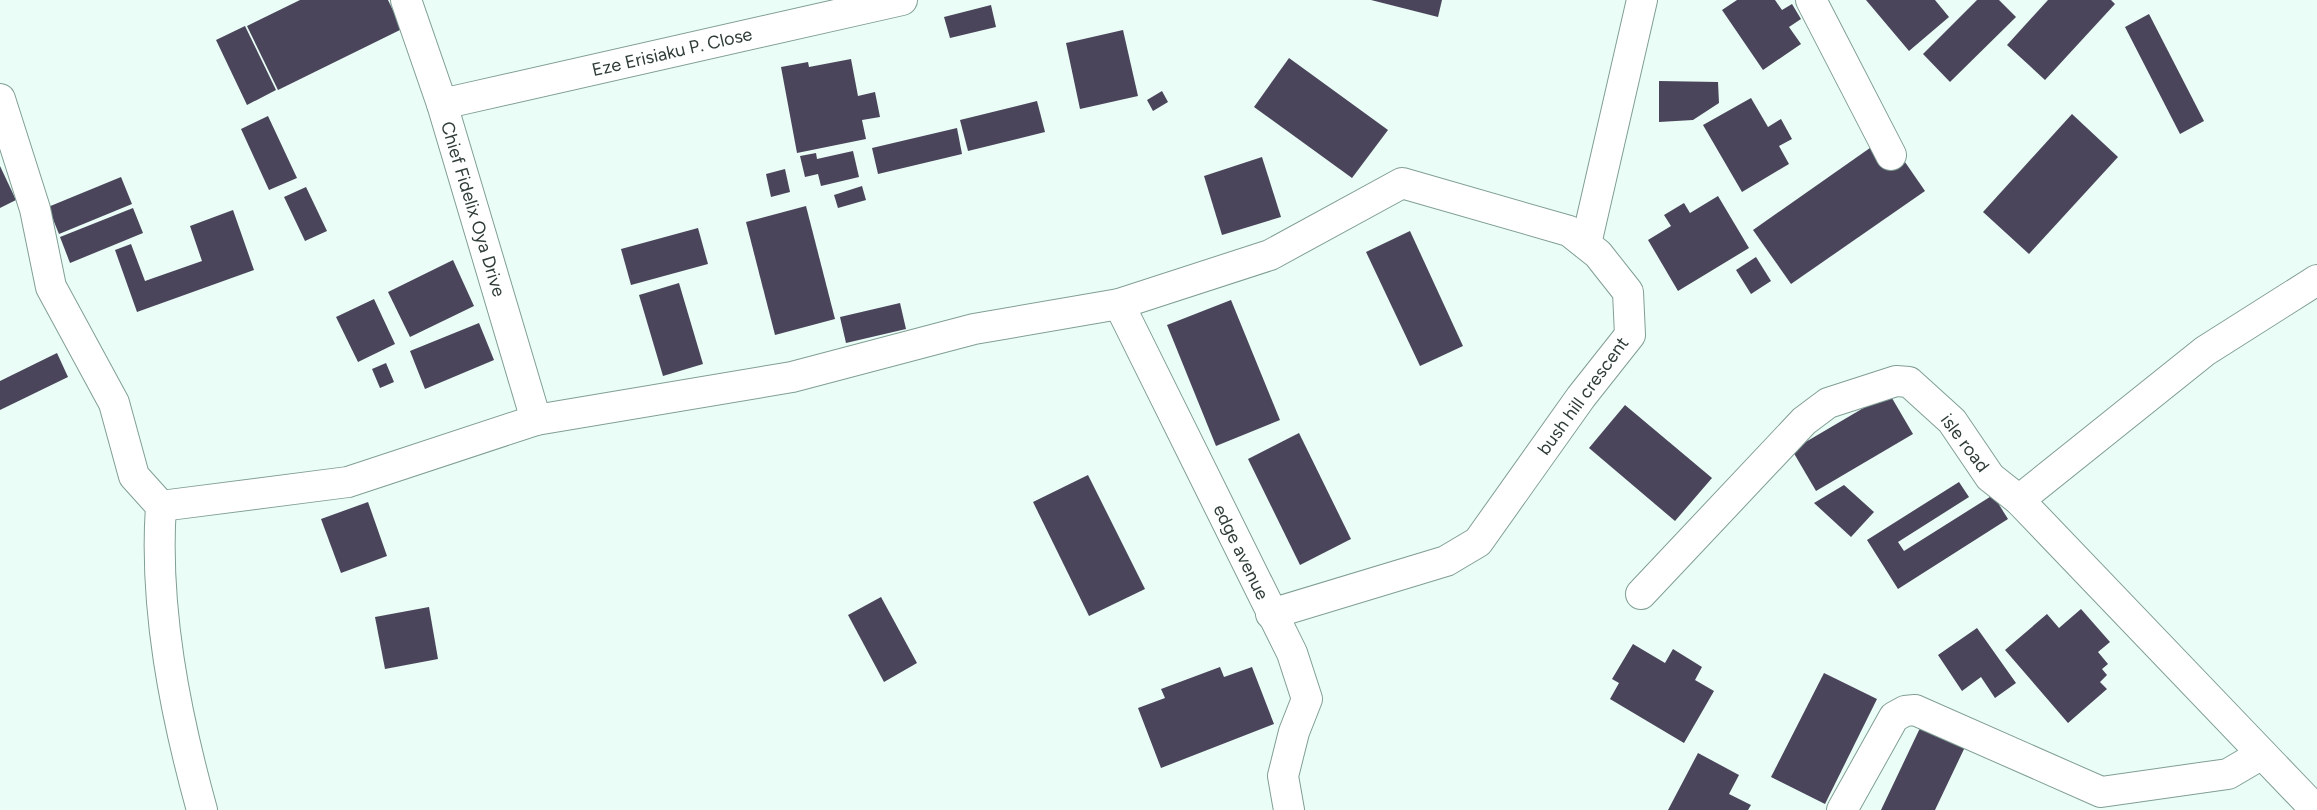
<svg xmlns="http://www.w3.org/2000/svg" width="2317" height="810" viewBox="0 0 2317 810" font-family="Figtree,sans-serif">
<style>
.building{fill:#4a455b}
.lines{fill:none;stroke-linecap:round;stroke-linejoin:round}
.street-casing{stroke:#809f94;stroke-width:32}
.street{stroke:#fff;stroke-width:30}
.labels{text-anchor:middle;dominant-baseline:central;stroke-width:6;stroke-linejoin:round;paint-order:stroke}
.street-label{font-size:18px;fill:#2f3c38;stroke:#fff}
</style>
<rect width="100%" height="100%" fill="#eafdf6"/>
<g class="building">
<path d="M300 0H388L402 29 278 90 247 26Z"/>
<path d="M1371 0H1442L1438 17Z"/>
<path d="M1737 0H1775L1782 10 1792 4 1801 19 1789 27 1801 44 1763 70 1722 10Z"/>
<path d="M1866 0H1935L1949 17 1909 51Z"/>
<path d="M1977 0H1999L2016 17 1950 82 1923 54Z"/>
<path d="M2048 0H2111L2115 4 2045 80 2007 45Z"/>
<path d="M991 5 996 27 950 38 944 17Z"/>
<path d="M2149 14 2204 121 2180 134 2125 27Z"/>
<path d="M245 26 276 90 247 105 216 40Z"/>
<path d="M1123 30 1138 96 1080 109 1066 43Z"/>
<path d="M1289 58 1388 130 1352 178 1254 107Z"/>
<path d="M851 59 858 96 875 92 880 117 862 120 866 139 797 153 781 67 808 62 809 67Z"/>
<path d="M1659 81 1718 82 1719 103 1693 120 1659 122Z"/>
<path d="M1162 91 1168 102 1153 111 1147 100Z"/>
<path d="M1751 98 1768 127 1781 119 1792 139 1779 146 1789 164 1742 192 1703 125Z"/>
<path d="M1037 101 1045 132 968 151 960 120Z"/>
<path d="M2072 114 2118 157 2029 254 1983 212Z"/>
<path d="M268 116 297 178 269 190 241 129Z"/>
<path d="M957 128 962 154 878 174 872 148Z"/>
<path d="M1887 136 1925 191 1791 284 1753 230Z"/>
<path d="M853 151 859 177 821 186 818 174 805 177 800 156 816 153 817 159Z"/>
<path d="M1262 157 1281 217 1222 235 1204 176Z"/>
<path d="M0 166 16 200 0 208Z"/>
<path d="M785 169 790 192 771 197 766 174Z"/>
<path d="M121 177 132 204 59 234 48 207Z"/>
<path d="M862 186 866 200 838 208 834 195Z"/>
<path d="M306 187 327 231 305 241 284 197Z"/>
<path d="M1718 196 1749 248 1678 291 1648 240 1671 226 1664 215 1684 203 1690 213Z"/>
<path d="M806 206 835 319 775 335 746 222Z"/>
<path d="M133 208 143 233 70 263 60 237Z"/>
<path d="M233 210 254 270 137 312 115 250 131 244 145 281 202 261 190 226Z"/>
<path d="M698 228 708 264 631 285 621 249Z"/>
<path d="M1410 231 1463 346 1420 366 1366 252Z"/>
<path d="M1756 257 1771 281 1751 294 1736 270Z"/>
<path d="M453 260 474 306 410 337 388 292Z"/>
<path d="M679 283 703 364 663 376 639 295Z"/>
<path d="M374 299 395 344 358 362 336 317Z"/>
<path d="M1231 300 1280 420 1216 446 1167 325Z"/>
<path d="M900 303 906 329 846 343 840 317Z"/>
<path d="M479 323 494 360 425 389 410 351Z"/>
<path d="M57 353 68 377 0 410V381Z"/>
<path d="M386 363 394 382 380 388 372 369Z"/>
<path d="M1889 393 1913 434 1816 491 1792 450Z"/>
<path d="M1625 405 1712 478 1675 521 1589 448Z"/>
<path d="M1299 433 1351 539 1300 565 1248 459Z"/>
<path d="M1088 475 1145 589 1089 616 1033 502Z"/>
<path d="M1959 482 1969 497 1898 542 1904 551 1993 495 2008 519 1898 589 1867 540Z"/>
<path d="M1844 485 1874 512 1851 537 1814 503Z"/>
<path d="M368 502 387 556 341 573 321 519Z"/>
<path d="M881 597 917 663 884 682 848 615Z"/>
<path d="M429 607 438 659 385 669 375 617Z"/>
<path d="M2081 609 2110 642 2098 652 2108 664 2102 669 2107 675 2100 682 2107 689 2068 723 2005 650 2047 614 2059 628Z"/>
<path d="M1977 628 2016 683 1995 698 1981 677 1962 691 1938 655Z"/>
<path d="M1633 644 1665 663 1673 649 1702 667 1695 680 1714 691 1684 743 1610 699 1619 683 1612 679Z"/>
<path d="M1220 667 1224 677 1252 667 1274 724 1161 768 1138 708 1165 698 1161 689Z"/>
<path d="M1824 673 1877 699 1825 804 1771 777Z"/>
<path d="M1921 726 1965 747 1935 810H1881Z"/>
<path d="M1698 753 1739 775 1729 794 1751 805 1748 810H1668Z"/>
</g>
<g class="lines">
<defs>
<g id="street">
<path d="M406 0 442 104 536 420"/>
<path d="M1811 0 1891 155"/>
<path d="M0 99 35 209 51 287 114 403 134 476 161 506C154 607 175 713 202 810"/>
<path d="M442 104 902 0"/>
<path d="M1586 244 1642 0"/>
<path d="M1119 304 1292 653 1307 699 1294 732 1283 776 1289 810"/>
<path d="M2019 500 2205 351 2317 280"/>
<path d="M161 506 348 482 536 420 792 377 974 329 1119 304 1270 255 1402 183 1569 231 1598 254 1628 292 1630 335 1581 397 1478 542 1446 561 1271 614"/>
<path d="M1641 594 1804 421 1828 403 1896 381 1909 382 1952 421 1990 477 2019 500 2316 810"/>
<path d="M1842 810 1894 717 1905 711 1915 710 2101 792 2228 774 2262 754"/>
</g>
</defs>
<use href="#street" class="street-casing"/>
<use href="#street" class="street"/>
</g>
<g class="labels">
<g class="street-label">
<text transform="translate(672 52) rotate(-13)">Eze Erisiaku P. Close</text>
<text transform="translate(473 209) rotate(73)">Chief Fidelix Oya Drive</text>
<text transform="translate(1583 396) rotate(-54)">bush hill crescent</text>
<text transform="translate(1965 443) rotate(53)">isle road</text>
<text transform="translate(1241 552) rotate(64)">edge avenue</text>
</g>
</g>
</svg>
